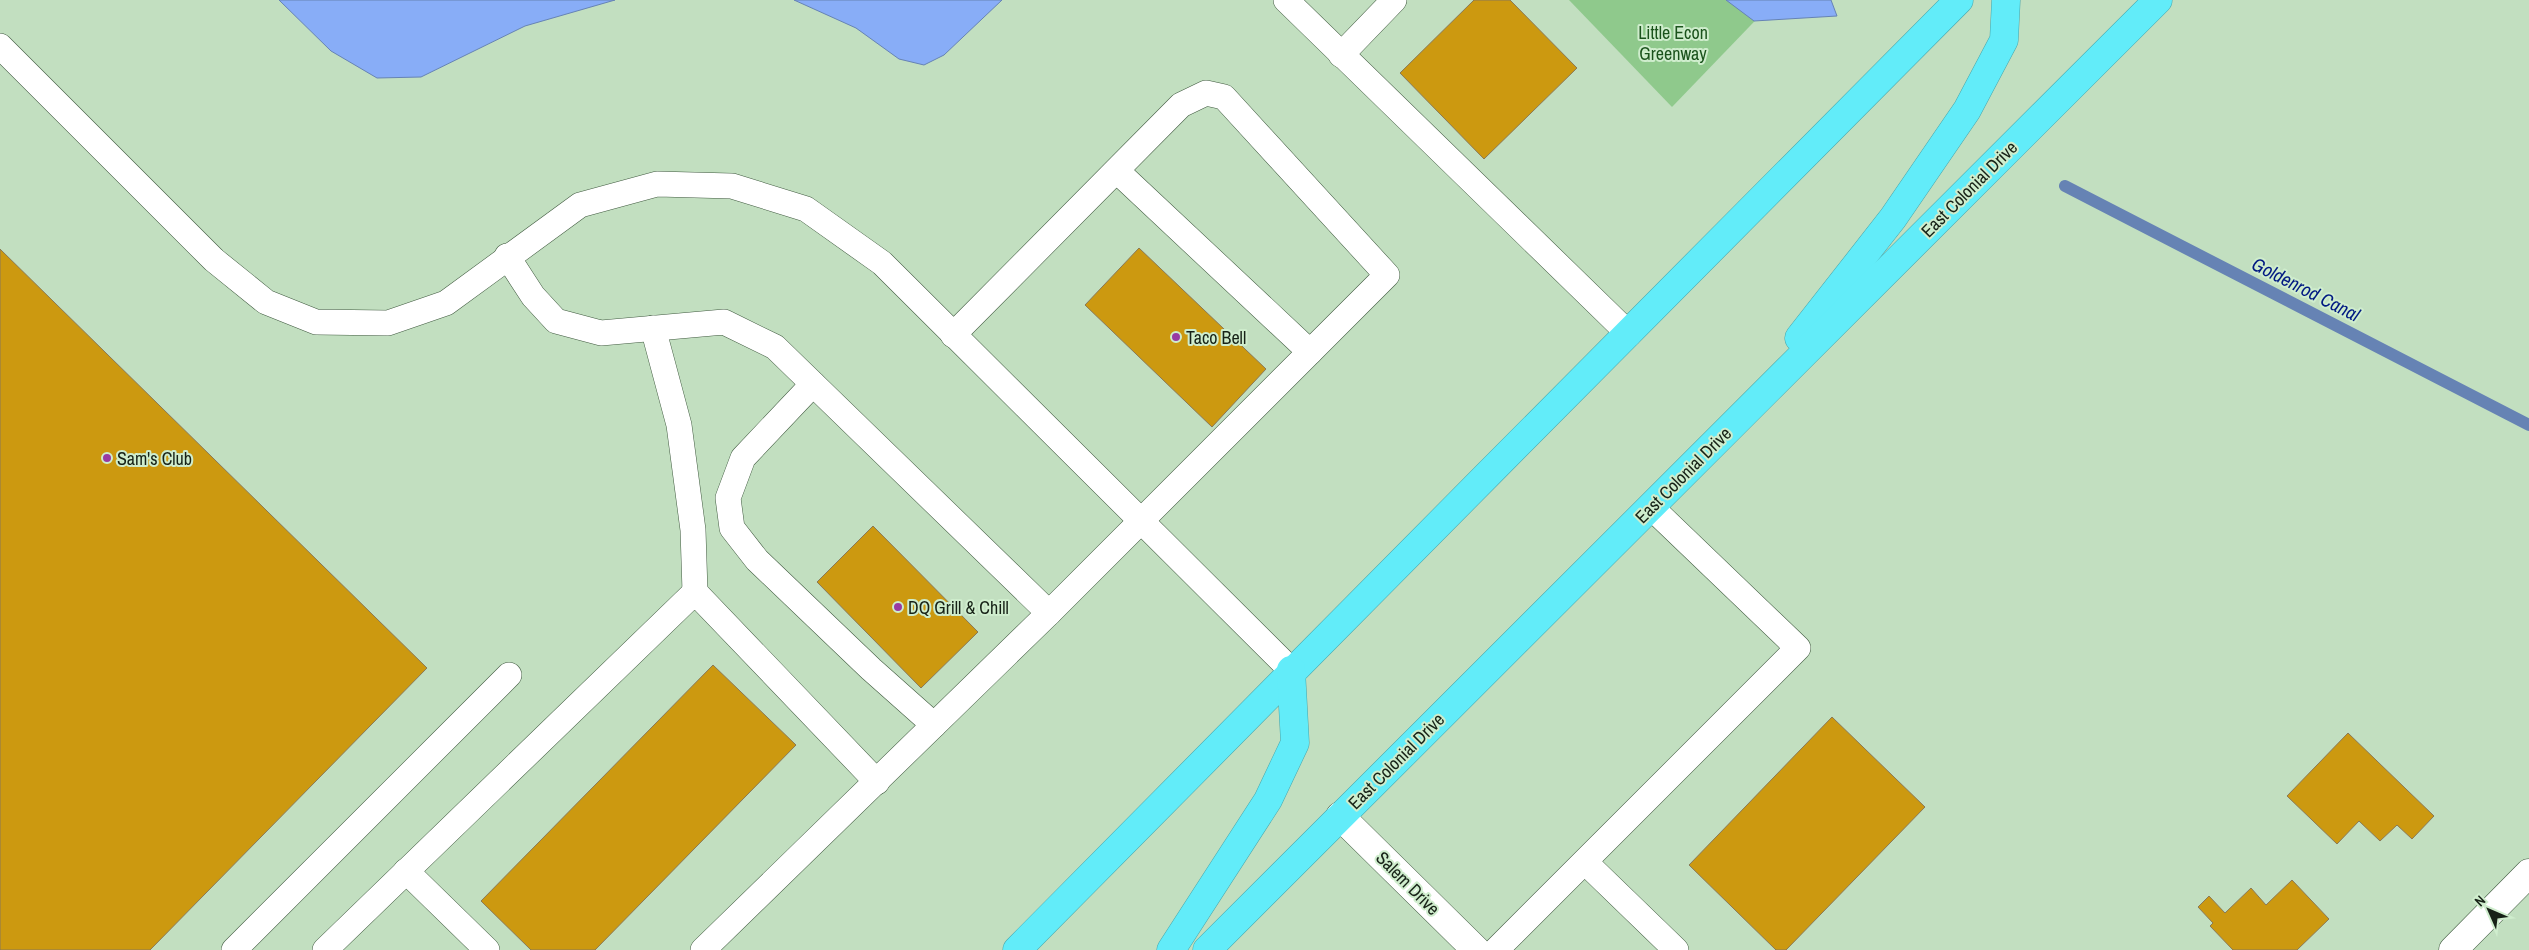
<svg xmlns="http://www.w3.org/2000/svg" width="2529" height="950" viewBox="0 0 2529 950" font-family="'Archivo Narrow',sans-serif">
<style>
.green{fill:#8fc98c}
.water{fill:#88adf7;stroke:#6683b4}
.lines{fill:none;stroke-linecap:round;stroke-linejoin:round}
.stream{stroke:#6683b4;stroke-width:12}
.building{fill:#cc9910;stroke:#8a7957}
.lane-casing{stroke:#415b40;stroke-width:26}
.street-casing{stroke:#415b40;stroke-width:29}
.highway-casing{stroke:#48a5aa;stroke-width:29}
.lane{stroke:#fff;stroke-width:25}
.street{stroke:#fff;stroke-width:28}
.highway{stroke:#62ecf9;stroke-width:28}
.poi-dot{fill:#983aa2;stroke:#cfedcd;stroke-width:2}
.labels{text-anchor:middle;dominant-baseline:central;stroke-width:4;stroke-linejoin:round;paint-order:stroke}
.park-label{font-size:18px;fill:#1b531c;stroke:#cfedcd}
.street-label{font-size:18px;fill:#172217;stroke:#cfedcd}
.poi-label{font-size:18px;fill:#172217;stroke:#cfedcd;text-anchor:start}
.water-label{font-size:19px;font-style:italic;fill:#001982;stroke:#cfedcd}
</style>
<rect width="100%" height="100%" fill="#c2dfc0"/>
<path class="green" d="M1569 0H1775L1672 107Z"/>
<g class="water">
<path d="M279 0H615L525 26 421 77 377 78 331 51Z"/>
<path d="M794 0H1002L944 55 924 65 899 59 856 28Z"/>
<path d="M1726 0H1831L1837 16 1754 21Z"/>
</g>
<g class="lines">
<path class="stream" d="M2065 186 2529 425"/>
</g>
<g class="building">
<path d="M1474 0H1510L1577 68 1484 159 1400 73Z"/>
<path d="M1139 248 1266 369 1212 427 1085 305Z"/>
<path d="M0 249 427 668 150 950H0Z"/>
<path d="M873 526 978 632 921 688 817 582Z"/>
<path d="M713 665 796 745 595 950H531L481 901Z"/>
<path d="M1832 717 1925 807 1786 950H1776L1689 865Z"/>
<path d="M2348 733 2434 816 2412 839 2397 825 2380 841 2359 821 2337 844 2287 796Z"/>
<path d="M2292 880 2329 919 2297 950H2233L2210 926 2213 923 2198 907 2209 896 2225 913 2251 888 2266 905Z"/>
</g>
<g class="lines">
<defs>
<g id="lane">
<path d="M1286 0 1629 334"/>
<path d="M0 46 214 260 266 302 316 322 388 323 446 303 580 205 657 184 732 186 806 209 882 263 1291 670"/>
<path d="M1341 55 1394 0"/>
<path d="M1117 171 1310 352"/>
<path d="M507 256 533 296 556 321 601 333 724 322 775 347 1049 613"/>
<path d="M653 328 679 425 693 530 695 592"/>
<path d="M813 384 743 458 728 498 732 528 757 560 871 669 934 725"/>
<path d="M1585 862 1676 950"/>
<path d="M406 871 487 950"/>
<path d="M234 950 509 675"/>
<path d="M325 950 695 592 877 782"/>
<path d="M703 950 1049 613 1387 275 1224 97 1206 93 1181 105 953 335"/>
<path d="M1496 950 1798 648 1651 507"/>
</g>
<g id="street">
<path d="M1340 816 1476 950"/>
<path d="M2453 950 2529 873"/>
</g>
<g id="highway">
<path d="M1799 338 1893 218 1967 110 2004 40 2006 0"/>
<path d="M1017 950C1329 632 1646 317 1959 0"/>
<path d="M1171 950 1268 800 1295 743 1291 670"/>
<path d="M1207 950 2158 0"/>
</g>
</defs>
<use href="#lane" class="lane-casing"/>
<use href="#street" class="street-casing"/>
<use href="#highway" class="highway-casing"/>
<use href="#lane" class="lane"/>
<use href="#street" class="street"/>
<use href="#highway" class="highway"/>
</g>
<g class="poi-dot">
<circle cx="1176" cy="337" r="5"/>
<circle cx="107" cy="458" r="5"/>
<circle cx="898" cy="607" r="5"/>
</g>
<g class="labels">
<g class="park-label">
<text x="1673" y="32">Little Econ<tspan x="1673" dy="21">Greenway</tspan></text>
</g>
<g class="street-label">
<text transform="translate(1969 189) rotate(-45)">East Colonial Drive</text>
<text transform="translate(1683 475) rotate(-45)">East Colonial Drive</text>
<text transform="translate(1396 761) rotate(-45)">East Colonial Drive</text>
<text transform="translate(1408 883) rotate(45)">Salem Drive</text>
</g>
<g class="poi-label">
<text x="1186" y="337">Taco Bell</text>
<text x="117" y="458">Sam's Club</text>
<text x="908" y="607">DQ Grill &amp; Chill</text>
</g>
<g class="water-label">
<text transform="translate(2306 289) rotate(27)">Goldenrod Canal</text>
</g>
</g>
<g transform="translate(2489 910) rotate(315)" stroke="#cfedcd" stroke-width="4" paint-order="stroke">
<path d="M0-4L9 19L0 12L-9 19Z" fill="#172217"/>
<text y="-8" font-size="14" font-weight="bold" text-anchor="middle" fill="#172217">N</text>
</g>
</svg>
